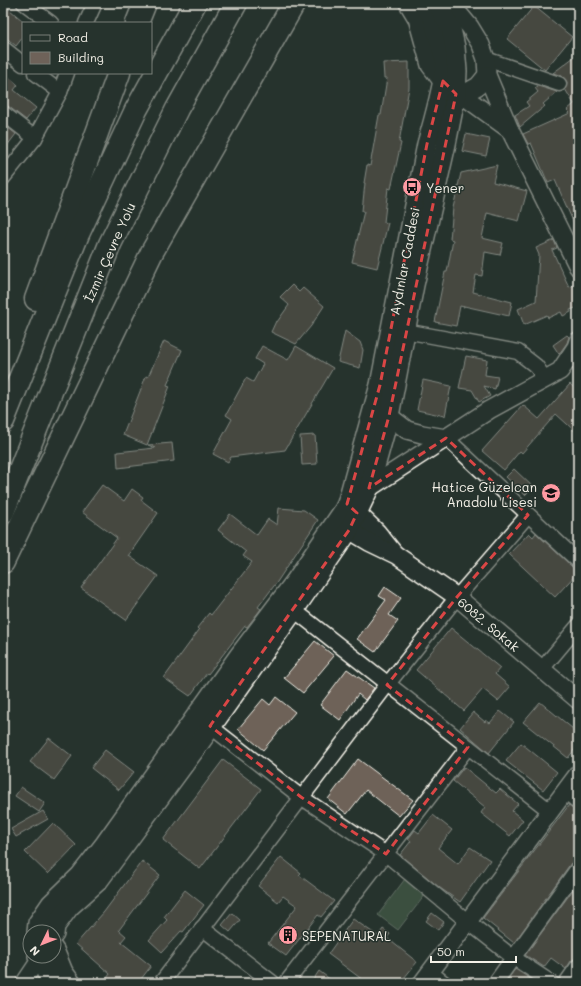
<svg xmlns="http://www.w3.org/2000/svg" width="581" height="986" viewBox="0 0 581 986" font-family="Mali,sans-serif">
<style>
.green{fill:#557157;stroke:#a4b1a0}
.building{fill:#6e6259;stroke:#f4f1e8}
.lines{fill:none;stroke-linecap:round;stroke-linejoin:round}
.minor-casing{stroke:#f4f1e8;stroke-width:17}
.tertiary-casing{stroke:#f4f1e8;stroke-width:20}
.secondary-casing{stroke:#f4f1e8;stroke-width:22}
.motorway-casing{stroke:#f4f1e8;stroke-width:25}
.minor{stroke:#26332d;stroke-width:14}
.tertiary{stroke:#26332d;stroke-width:17}
.secondary{stroke:#26332d;stroke-width:19}
.motorway{stroke:#26332d;stroke-width:22}
.marked{fill:none;stroke:#da4645;stroke-width:3;stroke-dasharray:8 5;stroke-linejoin:round}
.labels{text-anchor:middle;dominant-baseline:central;stroke-width:3;stroke-linejoin:round;paint-order:stroke}
.poi-label{font-size:13px;fill:#f4f1e8;stroke:#26332d;text-anchor:start}
.street-label{font-size:13px;fill:#f4f1e8;stroke:#26332d}
</style>
<rect width="100%" height="100%" fill="#26332d"/>
<filter id="ink" filterUnits="userSpaceOnUse"><feTurbulence type="fractalNoise" baseFrequency=".025" numOctaves="2"/><feDisplacementMap in="SourceGraphic" scale="8" xChannelSelector="R" yChannelSelector="G"/><feConvolveMatrix kernelMatrix="1 2 1 2 8 2 1 2 1" color-interpolation-filters="sRGB"/></filter>
<g filter="url(#ink)">
<path class="green" d="M405 879 425 895 398 930 378 915Z"/>
<g class="building">
<path d="M3 4 23 21V37L16 46 3 35Z"/>
<path d="M534 6 572 37 545 70 507 39Z"/>
<path d="M578 54V233L555 180 548 183 531 143 528 144 523 134 570 113 567 110 574 104 565 89 567 82 562 76 553 73Z"/>
<path d="M409 62V88L399 142 401 143 391 189 388 188 384 222 388 223 377 268 352 262 364 211H362L365 183H364L367 165 370 166 379 115H381L387 78H384L383 63Z"/>
<path d="M3 72 18 85 14 90 36 108 26 120 8 106 3 105Z"/>
<path d="M538 86 557 92 543 104 545 106 520 127 515 115 529 106 526 102 538 92 535 88Z"/>
<path d="M3 124 16 134 3 151Z"/>
<path d="M466 134 490 139 486 156 462 151Z"/>
<path d="M497 165 493 182 527 191 519 221 487 213 482 238 503 243 500 255 485 252 482 276 476 275 473 292 512 302 509 316 464 306V307L460 306 456 326 435 322 445 272H447L453 240 450 239 453 208 461 173Z"/>
<path d="M554 240 557 248 552 250 569 287 576 284 578 290V307L570 310 571 312 563 316 561 312 548 318 547 315 524 325 518 309 536 301 539 255 536 248Z"/>
<path d="M292 285 299 292 303 288 324 306 311 326 296 344 271 332 276 321 277 322 289 305 280 297Z"/>
<path d="M345 331 360 342 363 350 360 368 338 362Z"/>
<path d="M567 335 569 337 567 343 559 354 553 345Z"/>
<path d="M164 341 182 350 167 385 170 386 147 445 123 435 146 376 148 377Z"/>
<path d="M262 346 288 360 296 346 333 368 285 450 231 457 228 462 213 454 232 419 226 415 246 378 253 382 263 364 255 359Z"/>
<path d="M466 356 487 360 485 375 498 377 495 389 484 386 490 396 479 402 472 390 459 388Z"/>
<path d="M423 380 451 386 445 416 417 410Z"/>
<path d="M570 384 578 391V434L556 414 522 453 520 451 504 470 482 451 523 405 539 419Z"/>
<path d="M315 435 317 464 302 465 300 436Z"/>
<path d="M172 443 174 461 118 468 117 452 155 448 148 445Z"/>
<path d="M514 469 533 487 525 495 506 477Z"/>
<path d="M102 485 124 501 132 489 143 497 141 500 158 513 133 549H134L129 556 158 576 126 620 81 588 117 538 82 512Z"/>
<path d="M279 508 304 510 318 520 277 582 258 607 261 609 247 627 245 626 208 674 207 673 190 696 164 678 199 630 197 628 209 613 211 615 252 562 243 556 246 552 218 530 230 514 257 535 268 519 277 525Z"/>
<path d="M529 533 533 537 536 533 578 572 555 597 509 554Z"/>
<path d="M385 587 401 598 389 615 398 621 375 652 357 639 386 600 379 596Z"/>
<path d="M451 628 500 668 495 674 510 687 498 701 483 689 464 711 416 670Z"/>
<path d="M315 641 334 656 303 693 284 678Z"/>
<path d="M347 669 374 688 365 700 358 694 340 720 320 705Z"/>
<path d="M276 697 295 712 263 750 238 729 263 699 270 705Z"/>
<path d="M540 702 578 733V745L568 758 523 722Z"/>
<path d="M500 711 514 722 489 753 460 728 473 712 485 722 486 720 490 723Z"/>
<path d="M49 738 72 756 54 780 30 762Z"/>
<path d="M521 743 557 772 543 790 506 761Z"/>
<path d="M105 750 134 772 119 790 91 768Z"/>
<path d="M358 759 413 800 399 816 366 790 347 814 328 799Z"/>
<path d="M223 760 261 789 200 869 163 840Z"/>
<path d="M464 767 496 793 500 789 518 804 512 811 523 820 510 836 481 813 485 807 453 781Z"/>
<path d="M21 787 45 803 39 812 15 796Z"/>
<path d="M569 805 578 810V860L571 863 514 943 483 918Z"/>
<path d="M43 811 48 819 16 837 11 829Z"/>
<path d="M433 815 452 830 438 848 458 864 470 847 490 860 460 902 440 888 400 855 411 841 408 839 415 830 419 833Z"/>
<path d="M53 823 76 845 48 874 25 852Z"/>
<path d="M281 857 301 873 299 875 334 901 321 917 318 915 286 956 268 943 297 906 283 896 278 902 258 886Z"/>
<path d="M142 861 160 875 119 930 126 936 121 942 151 966 138 983H113L107 978 110 974 76 944 104 912Z"/>
<path d="M578 883V958L571 961 566 969 551 958 544 967 525 955Z"/>
<path d="M185 890 204 905 183 932 181 931 162 952 149 940 167 920 164 917Z"/>
<path d="M232 913 240 920 230 932 222 925Z"/>
<path d="M432 913 444 922 438 930 426 921Z"/>
<path d="M353 919 378 936 383 929 390 934 387 938 417 962 400 983H367L328 954Z"/>
<path d="M515 969 537 983H505Z"/>
<path d="M319 971 335 983H311Z"/>
</g>
<g class="lines">
<defs>
<g id="minor">
<path d="M24 3 51 23"/>
<path d="M86 23 95 3"/>
<path d="M3 48 23 64"/>
<path d="M486 59 559 84"/>
<path d="M35 73 60 92"/>
<path d="M3 113 35 138"/>
<path d="M3 178 35 138 60 92 67 73"/>
<path d="M405 331 518 352 536 366 545 379"/>
<path d="M446 438 578 561"/>
<path d="M294 610 550 811"/>
<path d="M542 669 578 626"/>
<path d="M210 726 301 797 386 854 467 921 514 958 552 983"/>
<path d="M565 791 578 802"/>
<path d="M202 928 273 983"/>
<path d="M430 972 444 983"/>
<path d="M23 983 39 959"/>
<path d="M161 983 387 685 457 597 528 515"/>
<path d="M286 983 468 747"/>
<path d="M495 983 578 868"/>
<path d="M566 983 578 966"/>
</g>
<g id="tertiary">
<path d="M450 3 470 27 481 45 486 59 487 75 510 130"/>
<path d="M447 85 456 94 462 95 510 130 578 267"/>
<path d="M462 95 478 86 487 75"/>
<path d="M389 416 407 430 422 434 446 438"/>
<path d="M369 488 489 410 560 371 576 347 578 341"/>
<path d="M348 504 377 532 393 552"/>
<path d="M339 521 349 530 369 542 396 555 457 597 578 700"/>
<path d="M422 983 578 774"/>
</g>
<g id="secondary">
<path d="M409 3 418 18 431 65 443 81"/>
<path d="M37 932 38 923 51 904 80 876 105 844 239 656 295 582 344 510 347 504 380 385 427 144C435 117 442 90 446 63L432 15 422 3"/>
<path d="M54 934 55 926 69 907 98 881 198 745 294 610 349 530 369 488 389 416 414 285 446 144 456 94 457 71 455 47 451 29 437 3"/>
<path d="M54 950 63 972 71 983"/>
<path d="M38 956 52 983"/>
</g>
<g id="motorway">
<path d="M137 23 145 3"/>
<path d="M36 299 119 73"/>
<path d="M3 421 78 234 136 110 195 3"/>
<path d="M3 512 110 244 177 109 236 3"/>
<path d="M3 562 152 252 294 3"/>
</g>
</defs>
<use href="#minor" class="minor-casing"/>
<use href="#tertiary" class="tertiary-casing"/>
<use href="#secondary" class="secondary-casing"/>
<use href="#motorway" class="motorway-casing"/>
<use href="#minor" class="minor"/>
<use href="#tertiary" class="tertiary"/>
<use href="#secondary" class="secondary"/>
<use href="#motorway" class="motorway"/>
</g>
</g>
<path d="M0 0H581V986H0ZM443 81 456 94 389 416 369 488 446 438 528 515 457 597 387 685 468 747 386 854 301 797 210 726 349 530 357 513 347 504 380 385 427 144Z" fill="#26332d" fill-opacity=".55" fill-rule="evenodd"/>
<path class="marked" d="M443 81 456 94 389 416 369 488 446 438 528 515 457 597 387 685 468 747 386 854 301 797 210 726 349 530 357 513 347 504 380 385 427 144Z"/>
<defs>
<symbol id="bus-disc" viewBox="-11 -11 22 22"><circle r="9.5" fill="#ff9aa2" stroke="#26332d"/><path d="M-5-6H5V4H4V6H2V4H-2V6H-4V4H-5ZM-3.5-4V0h7V-4ZM-3.5 1.2v1.5H-2V1.2ZM2 1.2v1.5H3.5V1.2Z" fill="#111"/></symbol>
<symbol id="school-disc" viewBox="-11 -11 22 22"><circle r="9.5" fill="#ff9aa2" stroke="#26332d"/><path d="M0-5L7-2L0 1L-7-2ZM-4 1L0 2.5L4 1V4Q0 6-4 4Z" fill="#111"/></symbol>
<symbol id="building-disc" viewBox="-11 -11 22 22"><circle r="9.5" fill="#ff9aa2" stroke="#26332d"/><path d="M-4-6H4V6H1V3H-1V6H-4ZM-2.5-4.3h1.7v1.8h-1.7ZM.8-4.3h1.7v1.8H.8ZM-2.5-1h1.7V.8h-1.7ZM.8-1h1.7V.8H.8Z" fill="#111"/></symbol>
</defs>
<g fill-rule="evenodd">
<use href="#bus-disc" x="401" y="176" width="22" height="22"/>
<use href="#school-disc" x="540" y="482" width="22" height="22"/>
<use href="#building-disc" x="277" y="924" width="22" height="22"/>
</g>
<g class="labels">
<g class="poi-label">
<text x="426" y="187">Yener</text>
<text x="537" y="486" text-anchor="end">Hatice Güzelcan<tspan x="537" dy="15">Anadolu Lisesi</tspan></text>
<text x="302" y="935">SEPENATURAL</text>
</g>
<g class="street-label">
<text transform="translate(109 252) rotate(-66)">İzmir Çevre Yolu</text>
<text transform="translate(404 261) rotate(-79)">Aydınlar Caddesi</text>
<text transform="translate(489 624) rotate(40)">6082. Sokak</text>
</g>
</g>
<rect width="581" height="986" fill="none" stroke="#26332d" stroke-width="16"/>
<rect x="8" y="8" width="565" height="970" fill="none" stroke="#f4f1e8" stroke-width="1.5" filter="url(#ink)"/>
<rect x="22" y="22" width="130" height="52" fill="#26332d" stroke="#787f78"/>
<rect x="30" y="35" width="20" height="6" fill="#26332d" stroke="#787f78"/>
<text x="58" y="42" font-size="12" fill="#f4f1e8">Road</text>
<rect x="30" y="52" width="20" height="12" fill="#6e6259" stroke="#787f78"/>
<text x="58" y="62" font-size="12" fill="#f4f1e8">Building</text>
<g transform="translate(42 944) rotate(227)"><circle r="19" fill="#26332d" stroke="#787f78"/>
<path d="M0-3L7 15L0 10L-7 15Z" fill="#ff9aa2"/>
<text y="-6" font-size="11" font-weight="bold" text-anchor="middle" fill="#f4f1e8">N</text>
</g>
<path d="M431 956v6h85v-6" fill="none" stroke="#f4f1e8" stroke-width="2"/>
<text x="437" y="956" font-size="12" fill="#f4f1e8" stroke="#26332d" stroke-width="3" paint-order="stroke">50 m</text>
</svg>
